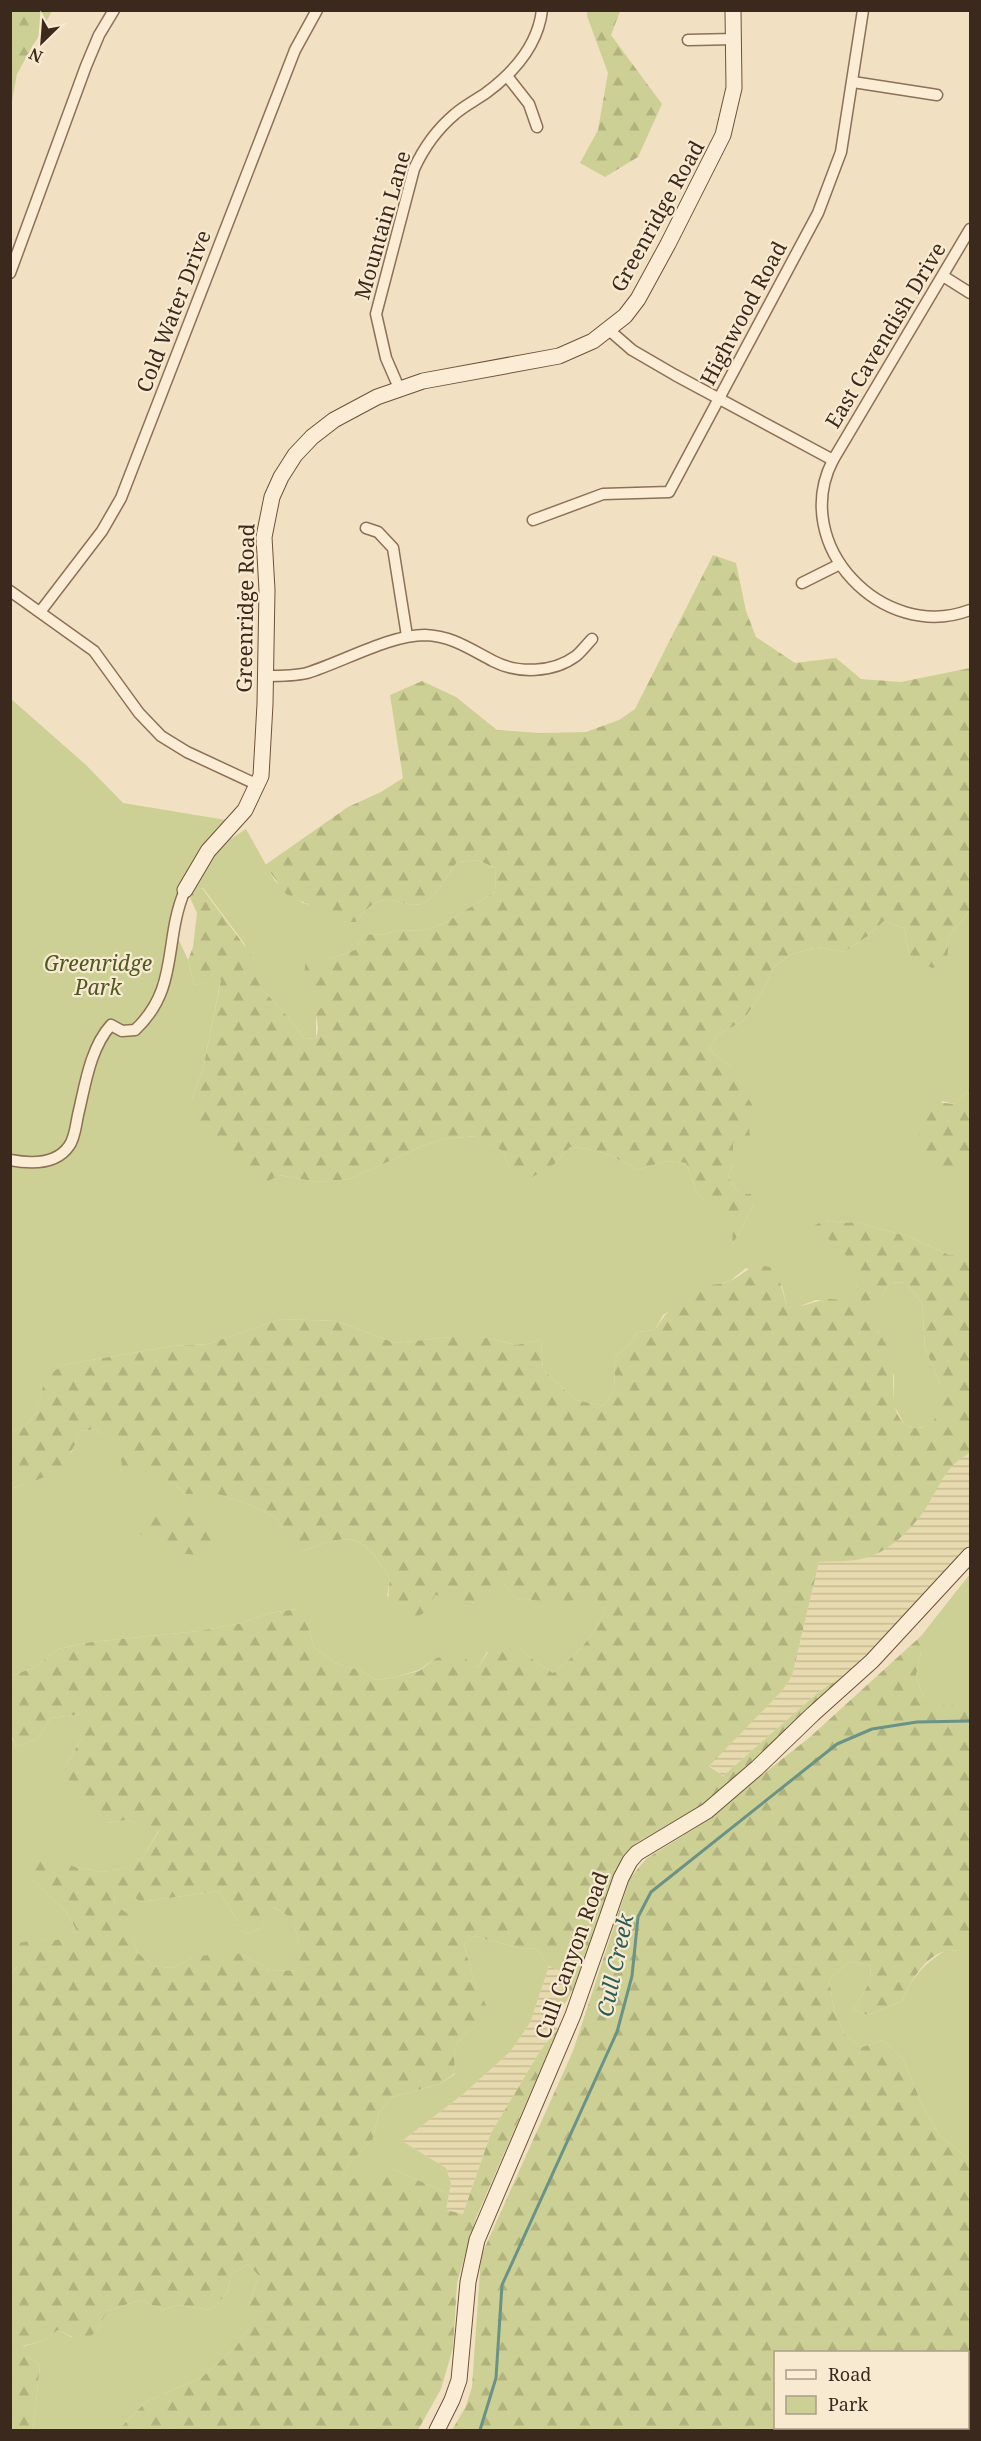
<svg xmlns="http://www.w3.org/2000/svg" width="981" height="2441" viewBox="0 0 981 2441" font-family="'Noto Serif',serif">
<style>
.farmland{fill:url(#farmland-rules)}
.green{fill:#cdd094}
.forest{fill:url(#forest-firs);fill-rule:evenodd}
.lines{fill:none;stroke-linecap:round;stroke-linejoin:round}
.stream{stroke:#6a9286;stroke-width:3}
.street-casing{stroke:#8c7057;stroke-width:13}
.secondary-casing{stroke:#6e513a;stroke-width:17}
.street{stroke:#fbedd5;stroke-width:10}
.secondary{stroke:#fbedd5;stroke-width:15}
.labels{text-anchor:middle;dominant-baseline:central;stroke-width:4.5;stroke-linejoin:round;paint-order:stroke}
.street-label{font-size:21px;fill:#3b291d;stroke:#f8ead1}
.park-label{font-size:21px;font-style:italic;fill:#4f5922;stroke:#f8ead1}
.water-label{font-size:22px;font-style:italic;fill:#2b5c55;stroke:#f8ead1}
</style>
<defs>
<pattern id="farmland-rules" width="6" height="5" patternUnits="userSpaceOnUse" patternTransform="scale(1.5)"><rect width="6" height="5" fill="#e7daae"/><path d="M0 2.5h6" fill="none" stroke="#c7bb95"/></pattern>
<pattern id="forest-firs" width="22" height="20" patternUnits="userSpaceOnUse" patternTransform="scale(1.5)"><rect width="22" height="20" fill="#cdd094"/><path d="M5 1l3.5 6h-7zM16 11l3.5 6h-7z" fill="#b1b37f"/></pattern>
</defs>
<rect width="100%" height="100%" fill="#f1e0c1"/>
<g class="farmland">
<path d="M970 1453V1549L849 1672 820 1691 723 1776 709 1765 782 1691 792 1676 819 1562 865 1558 931 1500 940 1481 956 1461Z"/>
<path d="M549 1966 570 1975 548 2017 558 2029 540 2051 491 2133 463 2214 446 2210 451 2183 446 2168 402 2141 462 2095 510 2052 530 2023Z"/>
</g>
<g class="green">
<path d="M10 698 86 765 123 803 232 821 171 923 188 960 194 985 221 979 203 1069 192 1098 279 1175 317 1182 350 1179 425 1145 445 1139 476 1136 503 1151 509 1167 556 1163 570 1147C596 1148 615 1156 637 1170L667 1161 686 1163 697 1193 734 1223 733 1244 754 1204 739 1194 728 1177 733 1163 731 1067 709 1050 717 1035 743 1021 764 989 774 967 792 954 818 947 844 952 868 936 884 921 904 928 910 957 946 964 949 936 970 910V1088L955 1104 941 1101 967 1170H970V1255H949L910 1237 856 1222 842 1223 826 1220 828 1237C849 1253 852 1262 857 1287L882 1297 890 1282 906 1283 922 1303 925 1348 941 1386V1413L929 1425 915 1429 904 1424 894 1405V1376L878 1332 843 1302 816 1300 795 1308 787 1306 782 1286 746 1268 730 1281 706 1287 663 1315 655 1330 638 1332 629 1345 614 1358 615 1390 603 1406 576 1400 543 1370 541 1340 516 1345 484 1337H452L395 1343 337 1321 281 1319 208 1344 173 1346 62 1365 45 1380 36 1413 24 1427 11 1431Z"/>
<path d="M246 829 275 881 303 903 317 907 346 922H356C387 878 404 916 428 901 434 897 451 870 457 862L478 860 495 868 496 891 445 923 422 931 400 930 382 935 364 934 355 950 332 958 310 989 324 1006 316 1013V1039L304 1038 290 1019 261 988 244 943 203 888 187 891 223 844Z"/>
<path d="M96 1429 115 1444 123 1459 175 1485 186 1494H217L245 1503 276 1517 291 1543 303 1551C353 1532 362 1533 390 1579L387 1596 425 1612 434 1594 475 1603 504 1584 516 1598 534 1600 597 1597 605 1611C593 1638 576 1655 553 1673L537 1663 518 1647 487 1652 478 1668 466 1660 436 1658 419 1670 396 1677 376 1680 359 1670 335 1663 314 1647 308 1627 296 1609 269 1613 242 1623 199 1631 91 1642 58 1649 35 1667 11 1676V1489L30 1482 71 1453 81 1431Z"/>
<path d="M970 1574V1697L948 1708 923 1696 916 1676 921 1651V1636Z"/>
<path d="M82 1714V1738L65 1767 107 1823 127 1820 159 1830 143 1857 125 1868 103 1872 75 1867 31 1878 67 1913 77 1931 57 1941 37 1939 11 1975 10 1734 16 1746 36 1740 51 1718Z"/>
<path d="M219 1891 246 1934 261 1928 273 1907 293 1918 299 1944V1970L271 1971 242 1954 193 1958 172 1968 153 1966 137 1952 133 1936 114 1904 115 1893H129L140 1902Z"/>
<path d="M474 1936 519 1948 537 1949 549 1966 530 2023 510 2052 462 2095 402 2141 446 2168 451 2183 449 2194 393 2169 338 2186 349 2164 373 2139 379 2112 392 2097 440 2084 455 2074 454 2047 466 2033 491 2017 474 1981 464 1945Z"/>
<path d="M946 1950 970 1951V2160L939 2135 921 2102 903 2059 883 2040 862 2047 845 2035 834 2010 829 1979 850 1961 871 1966 870 1982 853 2010 868 2015 902 2001C914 1976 922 1965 946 1950Z"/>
<path d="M248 2264 259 2276 249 2304V2328L235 2348 201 2378 147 2401 118 2430H33L40 2365 28 2357 22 2347 42 2341 58 2330 71 2337 97 2331 107 2311 140 2300 164 2310 178 2305 211 2310 227 2293 231 2274Z"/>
</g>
<g class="forest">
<path d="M11 10H49L51 13 17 74 11 106Z"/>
<path d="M587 11H620L611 35 662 104 638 157 605 177 580 163 598 130 608 73 587 16Z"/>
<path d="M713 555 736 563 746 611 756 637 795 663 836 658 861 679 901 682 970 668V910L949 936 947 964 932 968 910 957 904 928 884 921 868 936 844 952 818 947 792 954 774 967 764 989 743 1021 717 1035 709 1050 731 1067 755 1110 748 1121 750 1136 733 1143V1163L728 1177 739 1194H751L754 1204 732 1246 733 1223 697 1193 686 1163 667 1161 637 1170C615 1156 596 1148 570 1147L556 1163 524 1182 509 1167 503 1151 475 1136 445 1139 425 1145 350 1179 317 1182 279 1175 260 1186 219 1145 197 1118 192 1098 203 1069 221 980 194 985 188 960 193 947 197 913 187 891 202 888 250 953 261 988 290 1019 304 1038 316 1039 318 1029 316 1013 323 1006 303 980 306 961 324 967 332 958 355 950 364 934 382 935 400 930 422 931 445 923 496 891 495 868 478 860 457 862C451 870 434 897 428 901 404 916 387 878 356 922H346L286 894 265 865 348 807 381 792 403 778 390 695 422 681 456 697 497 730 539 733 586 732 619 720 635 709Z"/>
<path d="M970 1088V1170L947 1174 928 1159 920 1139 917 1115 922 1101 955 1104Z"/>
<path d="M826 1220 842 1223 856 1222 910 1237 949 1255H970V1453C947 1465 943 1480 930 1501 917 1524 892 1551 865 1558 851 1562 834 1561 819 1562L792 1676 782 1691 709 1766 723 1776 820 1691 849 1672 709 1801 636 1843 617 1872 585 1966 566 2002 551 2021 548 2017 569 1975 549 1966 537 1949 519 1948 474 1936 464 1945 474 1981 492 2017 466 2033 454 2047 455 2073 440 2084 392 2097 379 2112 373 2139 349 2164 339 2185 368 2172 393 2169 449 2194 446 2210 463 2214 491 2133 540 2051 558 2029 476 2218 457 2283 453 2348 441 2389 418 2430H118L147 2401 201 2378 235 2348 249 2328V2304L259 2276 248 2264 231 2274 227 2293 211 2310 178 2305 164 2310 140 2300 107 2311 97 2331 83 2342 58 2330 42 2341 23 2346 28 2357 40 2365 33 2430H11V1975L17 1967 15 1944 37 1939 57 1940 77 1931 67 1913 31 1878 19 1857 46 1856 75 1867 103 1872 124 1868 143 1857 159 1831 127 1820 107 1823 63 1785 65 1767 82 1738V1714L51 1718 36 1740 16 1746 11 1734V1676L35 1667 58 1649 91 1642 199 1631 242 1623 269 1613 297 1609 308 1627 314 1647 335 1663 359 1670 376 1680 396 1677 419 1671 436 1658 459 1654 478 1668 495 1641 518 1647 537 1663 553 1673C576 1655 593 1638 605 1611L596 1597 558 1603 516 1598 504 1584 488 1601 475 1603 435 1595 425 1612 412 1621C390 1610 386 1604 390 1579 362 1533 353 1532 303 1551L291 1544 276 1517 245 1503 217 1494H186L175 1485 142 1471 122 1476C123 1450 116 1445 96 1429L81 1431C61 1477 55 1473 11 1489V1431L24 1427 36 1413 45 1379 62 1365 173 1346 208 1344 281 1319 337 1321 395 1343 452 1337H484L516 1345 541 1340 543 1370 576 1400 603 1406 615 1390 614 1358 629 1345 638 1332 655 1330C667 1309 684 1294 707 1286 714 1284 723 1284 730 1281 749 1272 750 1260 776 1269L787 1306C806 1311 826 1291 845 1303 862 1314 881 1332 889 1350 899 1373 884 1415 910 1427 924 1432 933 1421 941 1412V1386L925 1348 922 1303 906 1283 890 1282 882 1297 862 1303C848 1260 854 1250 809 1228ZM219 1891 246 1934 261 1928 274 1907 293 1919 299 1944V1970L271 1971 242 1954 222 1952 193 1958 172 1968 153 1966 137 1952 128 1914 114 1904 115 1893H129L140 1902Z"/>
<path d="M195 1515 207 1520 215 1533 213 1547 196 1555 161 1551 140 1534 141 1524 149 1518 158 1516Z"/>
<path d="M921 1636V1651L916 1676 923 1696 948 1707 970 1697V1951C963 1952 953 1949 946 1951 923 1957 911 1982 902 2001L868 2015 853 2010 870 1982 871 1966 850 1961 829 1979 834 2010 845 2035 862 2047 883 2040 903 2059 921 2102 939 2135 970 2160V2430H452L465 2408 472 2387 481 2256 573 2051 630 1878 647 1858 694 1829 810 1737ZM776 2352H968V2428H776Z"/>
</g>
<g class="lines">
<path class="stream" d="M480 2430 496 2378 502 2285 617 2032 632 1976 638 1917 651 1892 837 1744 872 1729 917 1722 970 1721"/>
<defs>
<g id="street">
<path d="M688 40 735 39"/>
<path d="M507 76 529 104 537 127"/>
<path d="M853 82 937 95"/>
<path d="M970 229 833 460C789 545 883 643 970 610"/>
<path d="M10 273 86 66 99 35 114 10"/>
<path d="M943 276 970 293"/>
<path d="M609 330 632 350 675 375 833 460"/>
<path d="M399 388 386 358 376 314 414 169C424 147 436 130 455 114 464 106 476 100 486 93 513 73 538 45 542 10"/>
<path d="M533 520 603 494 669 492 818 213 841 152 863 10"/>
<path d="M366 528 378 532 393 548 407 636"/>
<path d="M802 583 840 564"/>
<path d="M10 591 94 651 139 713 161 736 187 752 258 785"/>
<path d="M40 612 102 531 121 498 295 50 317 10"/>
<path d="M266 676C280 676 294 676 307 673 343 662 389 635 425 635 452 636 470 649 493 661 518 674 553 673 576 656 582 651 587 644 592 639"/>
<path d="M10 1160C31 1164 56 1165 69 1146 75 1138 76 1124 78 1115 85 1086 90 1048 111 1025L122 1031 135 1030C180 988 163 941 185 890"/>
</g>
<g id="secondary">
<path d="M185 890 208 851 245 810 261 776 265 704 267 590 264 537 272 497 281 477 295 455 312 437 334 420 377 397 423 381 559 356 593 341 625 316 638 299 668 244 723 135 734 88 733 10"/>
<path d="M437 2430 452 2400 459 2380 468 2282 477 2240 573 2015 621 1878 630 1861 637 1853 707 1811 757 1768 813 1714 872 1661 970 1555"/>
</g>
</defs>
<use href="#street" class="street-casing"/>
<use href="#secondary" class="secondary-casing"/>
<use href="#street" class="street"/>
<use href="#secondary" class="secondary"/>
</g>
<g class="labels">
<g class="street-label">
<text transform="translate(657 216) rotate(-61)">Greenridge Road</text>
<text transform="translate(382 225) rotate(-74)">Mountain Lane</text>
<text transform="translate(173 311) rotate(-69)">Cold Water Drive</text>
<text transform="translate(743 313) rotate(-62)">Highwood Road</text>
<text transform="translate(885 335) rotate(-59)">East Cavendish Drive</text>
<text transform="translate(245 608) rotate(-89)">Greenridge Road</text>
<text transform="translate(571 1955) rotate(-70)">Cull Canyon Road</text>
</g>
<g class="park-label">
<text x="98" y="963">Greenridge<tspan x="98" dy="24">Park</tspan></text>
</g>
<g class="water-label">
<text transform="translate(614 1965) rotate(-78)">Cull Creek</text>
</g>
</g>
<rect width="981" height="2441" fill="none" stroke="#3b291d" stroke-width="24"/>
<rect x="774" y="2351" width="195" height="78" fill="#f8ead1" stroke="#ac9d89" stroke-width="1.5"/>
<rect x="786" y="2370" width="30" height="9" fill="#fbedd5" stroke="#ac9d89" stroke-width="1.5"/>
<text x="828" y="2381" font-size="18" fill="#3b291d">Road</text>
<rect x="786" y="2396" width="30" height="18" fill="#cdd094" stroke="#ac9d89" stroke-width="1.5"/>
<text x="828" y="2411" font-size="18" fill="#3b291d">Park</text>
<g transform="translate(42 42) rotate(205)" stroke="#f8ead1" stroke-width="4.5" paint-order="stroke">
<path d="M0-4.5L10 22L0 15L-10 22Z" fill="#3b291d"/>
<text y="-9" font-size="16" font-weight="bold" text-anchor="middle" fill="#3b291d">N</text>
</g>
</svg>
